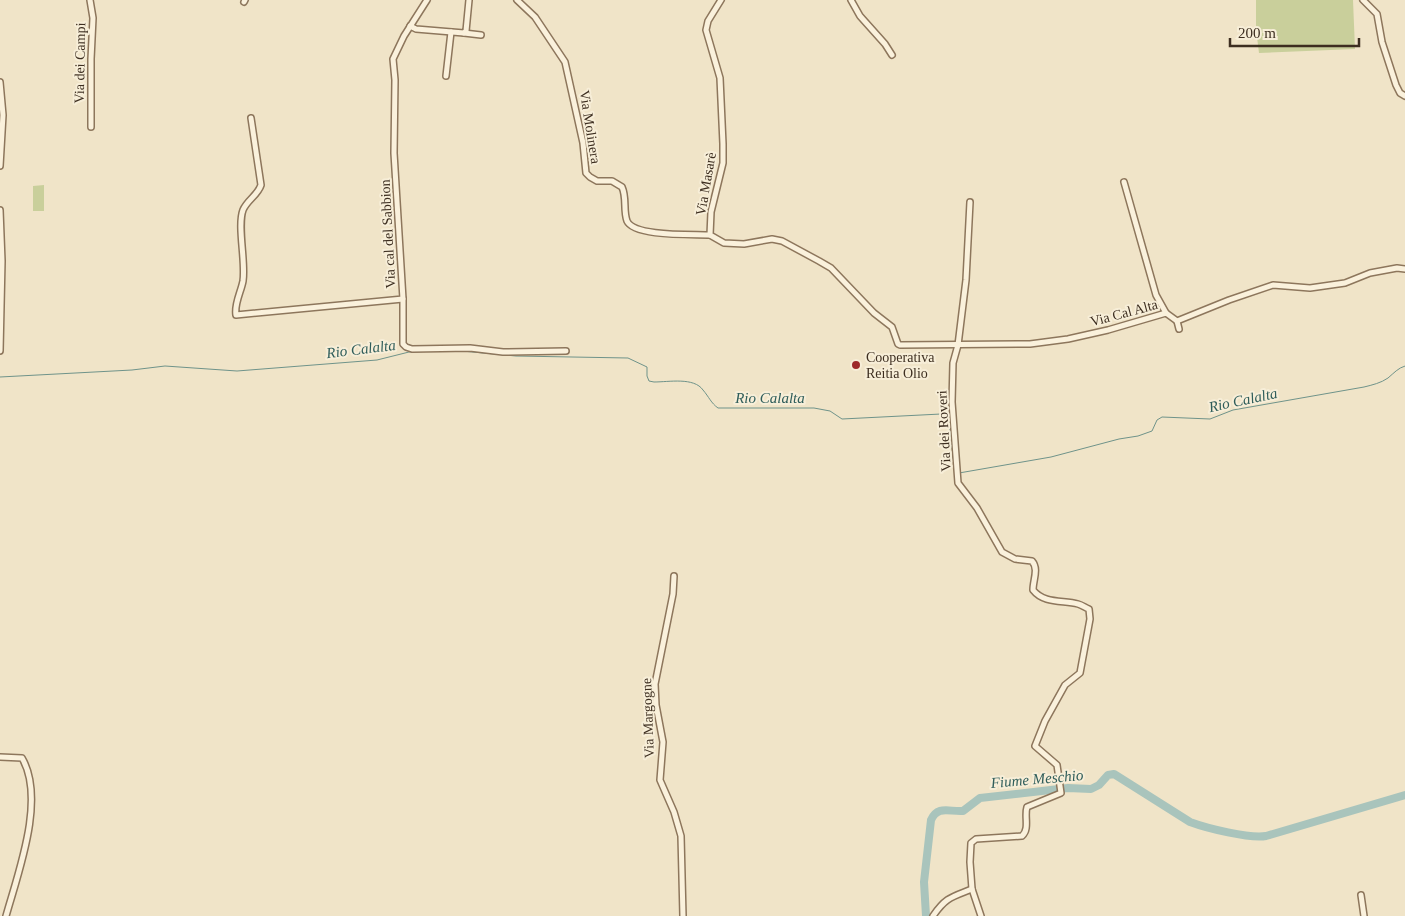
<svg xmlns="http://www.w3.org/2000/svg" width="1405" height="916" viewBox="0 0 1405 916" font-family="'Times New Roman',serif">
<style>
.green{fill:#c9cf9b}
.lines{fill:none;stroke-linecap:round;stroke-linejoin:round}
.stream{stroke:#6f938a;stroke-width:1}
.river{stroke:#a9c4bc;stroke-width:8}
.street-casing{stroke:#8d765c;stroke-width:8}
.street{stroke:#faf1dc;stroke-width:5}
.poi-dot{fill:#9e2a2b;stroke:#f7eed8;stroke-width:2}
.labels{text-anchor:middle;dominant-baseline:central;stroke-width:4;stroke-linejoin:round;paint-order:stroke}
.street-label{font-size:14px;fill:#3d2e20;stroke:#f7eed8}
.poi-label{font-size:14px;fill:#3d2e20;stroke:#f7eed8;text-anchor:start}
.water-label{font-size:15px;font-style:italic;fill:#2f5d5a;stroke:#f7eed8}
</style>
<rect width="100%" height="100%" fill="#f0e4c8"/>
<g class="green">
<path d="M1256 0H1353L1355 49 1259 53 1256 29Z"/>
<path d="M44 185V211H33V186Z"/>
</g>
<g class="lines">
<g class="stream">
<path d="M0 377 132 370 165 366 237 371 377 360 409 352 436 351H462L516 356 628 358 647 367V376L649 381 654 382C669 382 694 377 703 390 709 397 711 403 718 408H814L830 411 842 419 941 414 949 421 955 473"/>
<path d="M959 473 1051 457 1119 439 1138 436 1152 431 1157 420 1162 417 1210 419 1233 410 1364 387C1372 385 1381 383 1388 378 1394 373 1398 368 1405 366"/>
</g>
<path class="river" d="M926 916 924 882 931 820C938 805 949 812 963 811L980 798 1068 788 1091 789 1099 785 1108 775 1114 774 1190 822C1206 828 1250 839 1266 836L1405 795"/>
<defs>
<g id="street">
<path d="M90 0 93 18 91 59V127"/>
<path d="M517 0 535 17 565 62 583 143 586 173 590 177 597 181H612L622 187C627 198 623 210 627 221 634 237 694 234 710 235"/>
<path d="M721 0 708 21 706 30 720 78 723 144V163L711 212 710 235 724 243 744 244 772 239 782 241 819 261 831 268 874 313 892 327 898 344 900 345 1030 344 1068 339 1108 330 1166 313 1177 321 1229 300 1273 285 1310 288 1345 283 1370 273 1397 268 1405 269"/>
<path d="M851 0 860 16 885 44 892 55"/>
<path d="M1363 0 1377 14 1382 42 1396 85 1400 93 1405 96"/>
<path d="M244 2 245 0"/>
<path d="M410 26 416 29 464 33 466 31 469 0"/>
<path d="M464 33 481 35"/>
<path d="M446 76 451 32"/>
<path d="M0 82 3 115 0 166"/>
<path d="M251 118 261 185C258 195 247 200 243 210 237 226 246 262 243 281 241 292 234 304 236 315L403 299 394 153 395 80 393 59 404 36 427 0"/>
<path d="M1124 182 1156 295 1166 313"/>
<path d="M970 202 966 280 958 345 953 363 952 402 958 483 977 508 1002 552 1015 559 1032 561C1039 569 1033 580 1033 590 1044 604 1063 600 1078 604 1082 605 1086 608 1089 609L1090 619 1080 673 1065 685 1045 721 1035 746 1057 765 1061 793 1027 807C1024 816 1030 829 1022 836L976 839 971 843 970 862 972 889 981 916"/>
<path d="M0 210 2 261 0 351"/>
<path d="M403 299V344L406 347 412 349 470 348 503 352 566 351"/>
<path d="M1177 321 1179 329"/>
<path d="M674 576 673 594 655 684 656 705 663 742 660 780 674 812 681 836 683 916"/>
<path d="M0 757 22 758C46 799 18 873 6 916"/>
<path d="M1361 895 1364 916"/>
<path d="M933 916C946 897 952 897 972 889"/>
</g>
</defs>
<use href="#street" class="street-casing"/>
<use href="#street" class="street"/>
</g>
<circle class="poi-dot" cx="856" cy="365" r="5"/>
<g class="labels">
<g class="street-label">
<text transform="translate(80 63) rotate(-89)">Via dei Campi</text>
<text transform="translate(590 127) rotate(81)">Via Molinera</text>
<text transform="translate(706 184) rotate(-80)">Via Masarè</text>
<text transform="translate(388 234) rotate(-93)">Via cal del Sabbion</text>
<text transform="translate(1124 313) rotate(-15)">Via Cal Alta</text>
<text transform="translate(944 431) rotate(-93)">Via dei Roveri</text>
<text transform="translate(648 718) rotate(-92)">Via Margogne</text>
</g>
<g class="poi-label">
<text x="866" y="357">Cooperativa<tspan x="866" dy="16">Reitia Olio</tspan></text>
</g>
<g class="water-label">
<text transform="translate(361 349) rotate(-7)">Rio Calalta</text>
<text x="770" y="398">Rio Calalta</text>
<text transform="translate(1243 400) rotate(-12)">Rio Calalta</text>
<text transform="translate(1037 779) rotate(-5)">Fiume Meschio</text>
</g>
</g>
<path d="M1230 38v8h129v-8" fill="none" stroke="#3d2e20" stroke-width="2.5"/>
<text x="1238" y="38" font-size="15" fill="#3d2e20" stroke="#f7eed8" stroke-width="4" paint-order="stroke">200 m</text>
</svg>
